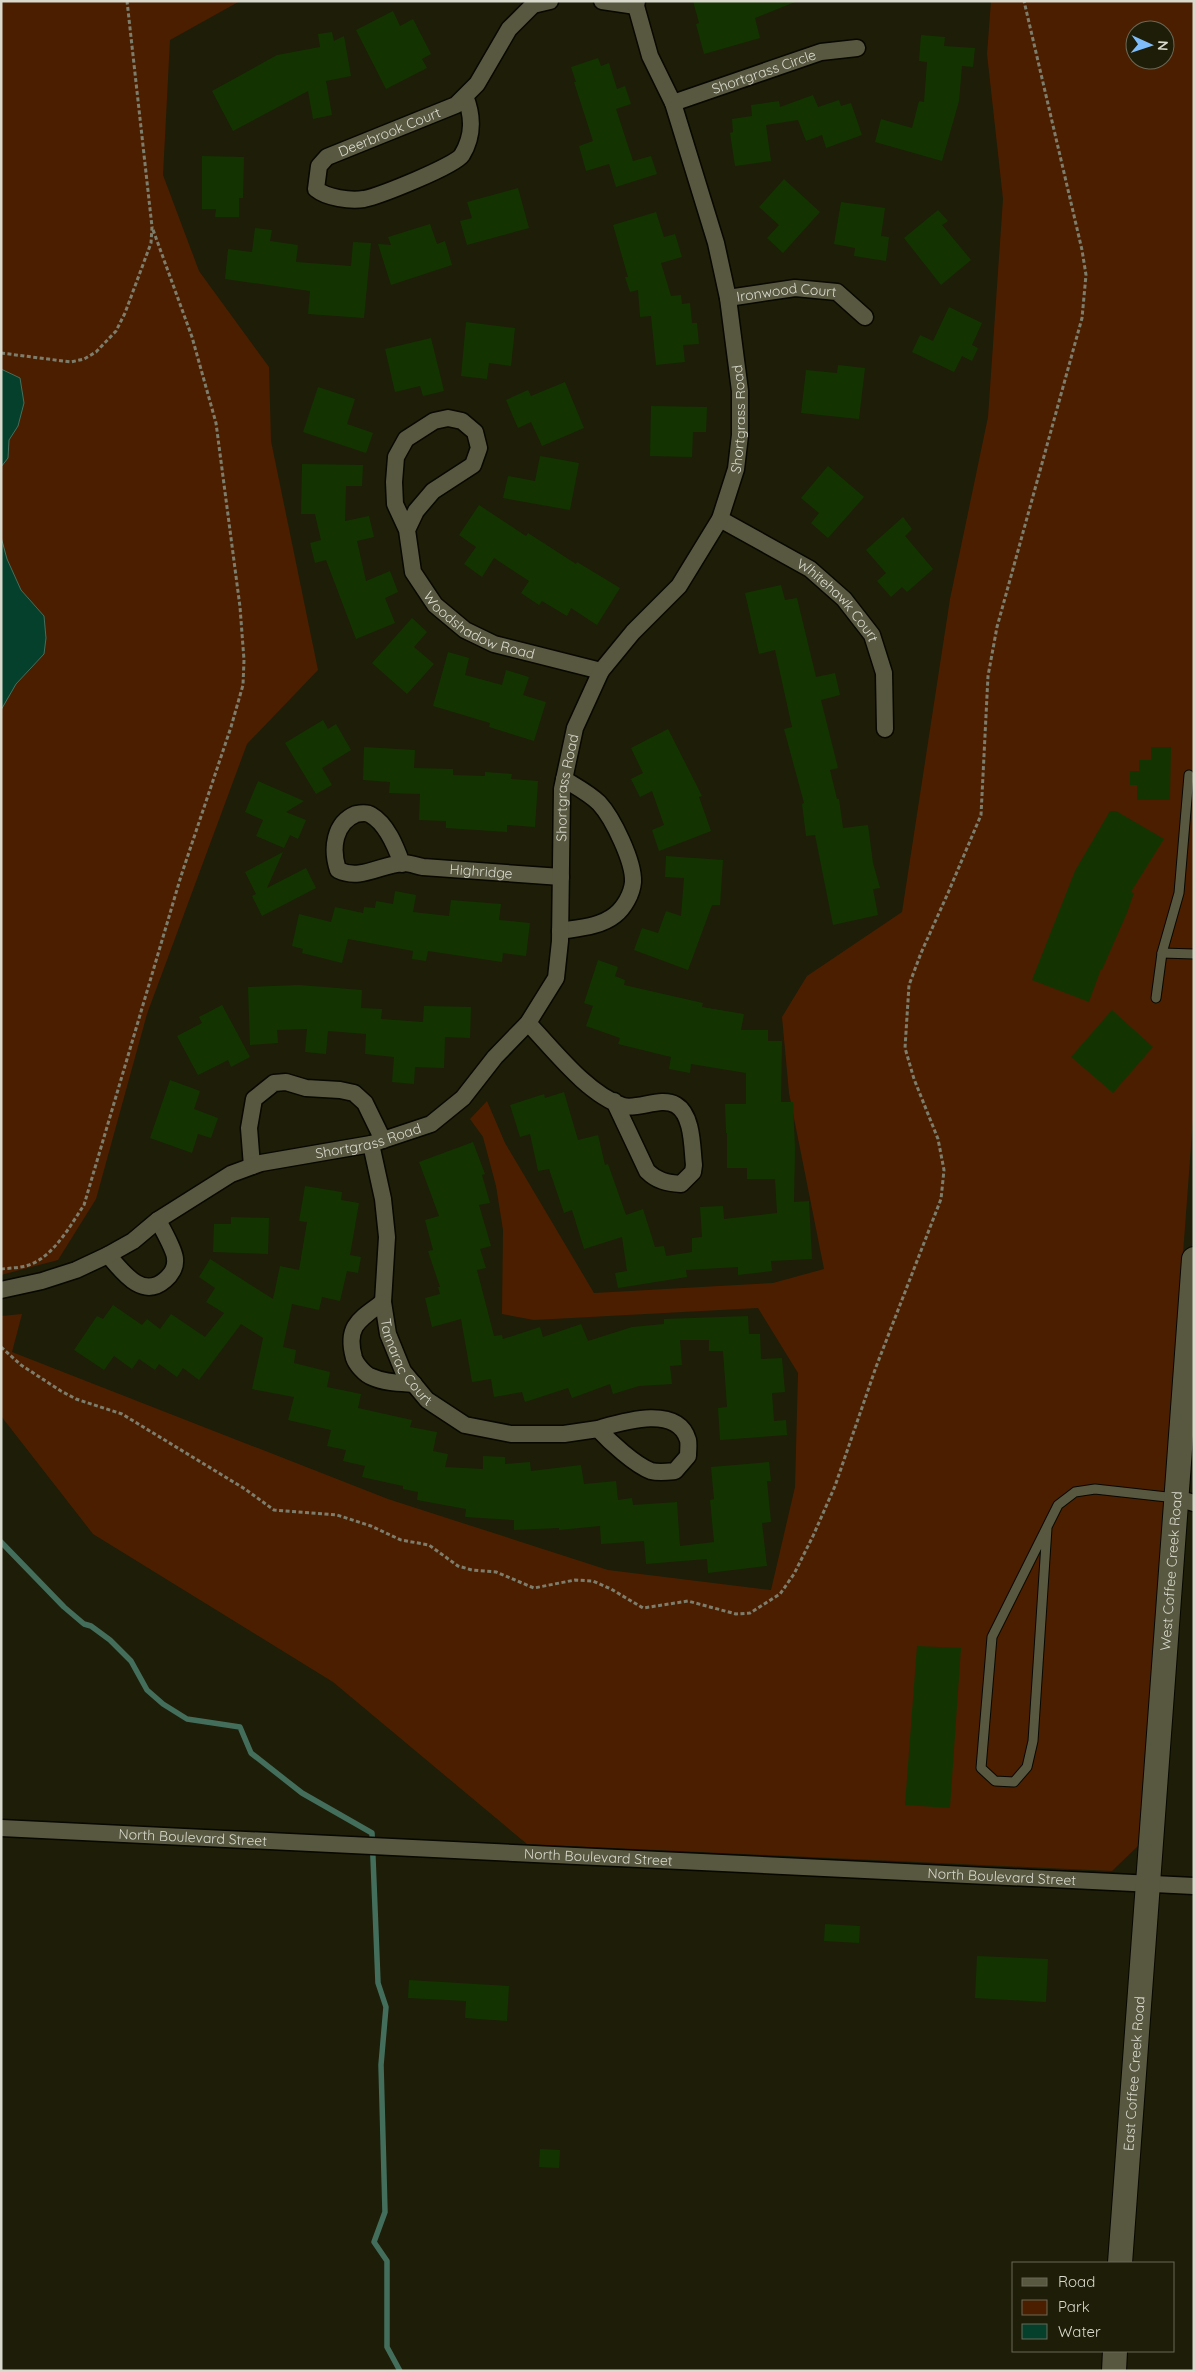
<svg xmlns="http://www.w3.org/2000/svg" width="1195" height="2372" viewBox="0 0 1195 2372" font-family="Quicksand,sans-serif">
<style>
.green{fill:#4b1e00;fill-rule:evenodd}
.water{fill:#04402c;stroke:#446e5c}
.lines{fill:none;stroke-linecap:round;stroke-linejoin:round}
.stream{stroke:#446e5c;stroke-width:5.5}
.building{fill:#133400}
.lane-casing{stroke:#080700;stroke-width:11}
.street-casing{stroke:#080700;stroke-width:19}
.secondary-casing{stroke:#080700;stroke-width:26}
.path{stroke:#7d7d6c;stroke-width:3;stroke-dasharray:4 2.5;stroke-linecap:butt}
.lane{stroke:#585841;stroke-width:9}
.street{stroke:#585841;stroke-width:16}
.secondary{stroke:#585841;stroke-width:24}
.labels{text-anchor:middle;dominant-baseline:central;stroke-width:4.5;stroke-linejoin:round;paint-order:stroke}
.street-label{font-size:14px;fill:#d9dacd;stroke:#1d1d08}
</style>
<rect width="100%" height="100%" fill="#1d1d08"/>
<g class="green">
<path d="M1 1H240L170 40 163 175 199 271 269 367 271 441 318 670 247 744 147 1014 96 1199 58 1260 1 1275Z"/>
<path d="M991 1H1194V1106L1139 1845 1112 1871 527 1844 333 1682 93 1534 1 1416V1316L22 1314 12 1352 388 1499 608 1570 771 1590 795 1487 798 1373 758 1308 534 1320 502 1314 503 1230 496 1186 483 1137 470 1119 487 1101 505 1143 594 1293 773 1283 824 1269 789 1093 782 1017 807 976 902 912 950 599 988 417 1003 199 987 54ZM1135 30H1165V60H1135Z"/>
</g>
<g class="water">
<path d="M1 369 20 378 24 403 18 426 9 440 8 458 1 467Z"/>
<path d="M1 537 7 559 21 590 44 616 46 638 44 654 16 684 1 710Z"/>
</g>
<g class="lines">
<path class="stream" d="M1 1542 64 1607 84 1624 91 1626 110 1640 131 1661 147 1690 163 1704 187 1719 240 1727 251 1753 302 1793 372 1833 378 1983 386 2007 381 2065 385 2212 374 2242 387 2261V2347L400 2371"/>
</g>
<g class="building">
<path d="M693 1H795V2L755 18 760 38 704 54 696 24 699 23Z"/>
<path d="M393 11 400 26 413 19 431 54 422 59 427 68 386 89 356 30Z"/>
<path d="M332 32 334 41 344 36 351 76 326 81 332 115 313 119 308 91 233 131 212 91 277 55 320 47 318 34Z"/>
<path d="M921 35 945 37 944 46 975 48 973 67 962 66 959 101 942 161 875 142 881 119 912 128 919 101 924 102 927 62 919 61Z"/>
<path d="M598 58 601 66 609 63 617 89 625 86 631 104 616 109 633 161 651 156 657 174 616 187 609 164 586 171 579 146 593 141 574 82H576L571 67Z"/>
<path d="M813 95 818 107 839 100 841 106 851 103 862 135 826 148 822 135 806 141 798 120 766 125 771 161 735 166 730 133 733 132 732 119 752 116 751 105 779 101 780 107Z"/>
<path d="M202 156 244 157 243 198H239V217H215L216 209H202Z"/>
<path d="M784 179 820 212 783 253 767 238 779 225 759 207Z"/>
<path d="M518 188 529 228 467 245 460 221 472 218 467 202Z"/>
<path d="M841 202 885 208 881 236 889 237 886 261 854 256 855 248 834 244Z"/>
<path d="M938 210 948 221 942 225 971 260 941 285 904 238Z"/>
<path d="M656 212 664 237 675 234 682 257 661 263 671 296 681 295 682 304 690 303 692 323H697L699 344 683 345 685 362 656 365 651 316 640 317 638 290 630 292 625 277H628L613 225Z"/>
<path d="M430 224 437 244 445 241 452 265 391 285 378 244 391 245 388 237Z"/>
<path d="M255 228 272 230 270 241 298 245 296 262 351 266 353 242 371 243 364 318 308 314 310 291 225 279 228 249 252 252Z"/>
<path d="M949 307 982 323 972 345 978 348 972 361 962 356 954 372 912 352 920 335 933 341Z"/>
<path d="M466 322 515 328 511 366 489 363 487 379 461 376Z"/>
<path d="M431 338 444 391 423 396 420 386 395 392 385 349Z"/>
<path d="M838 365 865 368 859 419 801 413 806 370 837 373Z"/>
<path d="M565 382 584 428 542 446 531 422 518 428 506 400 528 390 531 396Z"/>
<path d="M318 387 355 399 347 424 373 433 366 453 303 432Z"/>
<path d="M651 406 707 407 706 432H693L692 457 650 456Z"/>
<path d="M540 456 579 463 570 510 503 498 508 476 535 481Z"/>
<path d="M302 464 363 465 362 486H346L345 521 369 516 374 537 357 541 366 581 390 571 398 592 385 598 395 623 356 639 326 560 315 563 310 543 321 540 315 514H301Z"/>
<path d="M828 466 864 497 828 538 811 523 819 513 801 498Z"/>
<path d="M479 505 526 536 528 533 576 564 577 562 620 588 597 625 571 608 567 616 542 601 539 605 521 593 529 581 494 558 482 577 464 564 476 547 459 535Z"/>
<path d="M903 517 912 529 905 536 933 569 907 592 902 587 891 597 877 581 886 573 866 550Z"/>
<path d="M781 585 785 600 797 598 816 677 835 673 840 695 821 700 838 768 830 770 837 799H839L843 828 868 825 873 863 880 888 873 889 878 915 833 925 815 835 806 836 802 804 804 803 784 729 792 727 775 650 759 654 745 593Z"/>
<path d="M412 618 427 632 414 647 434 664 407 694 372 663Z"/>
<path d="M448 652 469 658 465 675 502 685 506 670 529 677 523 695 546 702 534 741 489 727 490 723 433 706Z"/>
<path d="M323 720 328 729 336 724 351 750 322 768 332 785 316 794 285 743Z"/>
<path d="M668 729 702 796 699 797 711 831 659 851 652 830 664 825 652 791 640 797 631 779 643 773 631 748Z"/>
<path d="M364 747 415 750 414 768 453 769V775L485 776V772L512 774 511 779 538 781 535 827 507 825V832L446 828V821L419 820 420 794 389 793 390 782 363 780Z"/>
<path d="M1151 747H1171L1170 800H1137V785H1130V771H1139V760H1151Z"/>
<path d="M258 781 304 801 286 812 306 820 298 839 290 835 284 848 256 836 263 820 245 812Z"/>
<path d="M1110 811H1116L1164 839 1131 892 1134 893 1127 913 1102 970 1101 969 1089 1002 1032 980 1075 871Z"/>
<path d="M283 852 267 888 306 868 316 888 262 916 252 896 256 894 245 872Z"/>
<path d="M666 856 723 860 720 905H712L688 970 634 950 642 928 658 933 666 911 681 916 684 878 665 877Z"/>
<path d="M395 891 416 895 413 912 449 916 451 900 501 904 499 920 530 923 526 956 503 953 502 962 428 951 426 961 412 959 413 951 348 939 342 963 302 953 303 949 292 946 299 914 331 922 335 907 363 913 364 907 375 908 376 901 393 904Z"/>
<path d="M598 960 618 967 615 976 625 980 624 985 703 1003 702 1007 744 1014 741 1030H768V1041H782L781 1102H793L795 1148 794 1202 809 1201 812 1259 771 1261 772 1271 738 1275V1267L686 1270 687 1277 618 1288 615 1273 627 1271 622 1237 584 1249 572 1210 564 1213 549 1169 538 1171 530 1134 520 1137 510 1105 544 1094 545 1098 564 1092 578 1140 598 1135 605 1165 608 1164 626 1215 643 1209 655 1247 664 1246 666 1256 692 1252V1238L702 1237 700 1207 723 1206 724 1219 777 1213 775 1179H747V1168H727V1133H726L725 1104H746V1073L691 1064 690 1073 669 1069 671 1057 618 1044 620 1038 586 1026 593 1006 584 1003Z"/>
<path d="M299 985 362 990 361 1008 382 1009 381 1019 423 1022 424 1006 471 1007 470 1038 445 1037 444 1068 415 1067 414 1084 392 1082 394 1057 365 1054 366 1034 328 1031 326 1054 305 1052 307 1029 277 1030 278 1043 250 1045 248 987Z"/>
<path d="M222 1005 250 1057 231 1067 228 1060 198 1075 177 1036 202 1023 199 1017Z"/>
<path d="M1112 1010 1153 1047 1113 1093 1071 1057Z"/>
<path d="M170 1080 200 1091 194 1109 218 1118 211 1138 198 1134 192 1153 150 1138Z"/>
<path d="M473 1142 485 1174 482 1175 490 1203 479 1205 491 1246 480 1249 486 1268 477 1270 494 1336 502 1335 503 1339 540 1327 543 1337 581 1324 588 1341 632 1327 664 1324V1319L748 1316 749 1334H760L761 1359 782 1358 785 1392 772 1393 774 1421 786 1420 787 1435 720 1440 718 1408 727 1407 723 1351H709V1340H680L682 1365 670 1366 672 1384 639 1386 613 1394 610 1384 572 1398 568 1388 525 1402 522 1392 494 1397 491 1379 472 1382 461 1319 432 1327 425 1298 440 1294 438 1287H440L428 1251 433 1250 425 1220 439 1216 419 1162Z"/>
<path d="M305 1186 342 1192 341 1200 359 1203 350 1255 361 1257 358 1273 347 1271 340 1301 322 1297 319 1310 292 1304 283 1347 296 1350 294 1363 330 1372 327 1387 361 1394 358 1408 412 1420 410 1427 437 1432 433 1451 448 1454 445 1467 483 1469V1456L505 1457V1464L530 1462 531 1471 581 1465 584 1484 616 1481 618 1500 632 1498 633 1505 677 1502 680 1546 714 1542 710 1500 714 1499 711 1467 769 1462 771 1481H767L771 1522 762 1523 767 1566 708 1573 707 1559 646 1564 644 1541 601 1544 600 1526 559 1530V1528L514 1530V1520L465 1517 466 1509 417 1500 418 1492 403 1489V1486L362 1477 365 1466 343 1461 346 1450 327 1446 331 1430 288 1420 294 1397 252 1389 263 1338 241 1324 199 1380 183 1368 177 1377 159 1364 155 1370 139 1359 132 1369 114 1356 104 1370 74 1350 97 1316 103 1319 113 1305 142 1325 147 1319 160 1329 171 1314 205 1337 224 1313 206 1302 215 1288 199 1277 210 1259 273 1299 280 1266 299 1270 307 1222 299 1221Z"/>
<path d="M231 1217 269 1218 268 1254 213 1252 214 1224H231Z"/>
<path d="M917 1646 961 1648 950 1808 905 1805Z"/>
<path d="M825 1924 860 1926 859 1943 824 1941Z"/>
<path d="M977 1956 1048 1959 1046 2002 975 1998Z"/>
<path d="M409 1980 509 1986 507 2021 465 2018 466 2001 408 1998Z"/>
<path d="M540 2149 560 2150 559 2168 539 2167Z"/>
</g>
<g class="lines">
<defs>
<g id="lane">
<path d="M1162 953 1194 954"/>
<path d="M1156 998 1162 953 1179 893 1189 775"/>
<path d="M1047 1528 1033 1741 1027 1767 1014 1782 995 1781 981 1768 992 1637 1058 1505 1075 1492 1095 1489 1176 1498"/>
</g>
<g id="street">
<path d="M602 1 636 6"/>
<path id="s1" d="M465 96C473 116 474 135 462 155 455 166 379 196 364 199 350 201 327 198 316 189L319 166 327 157 456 105 477 84 509 29 533 5 550 1"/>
<path id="s2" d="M673 103 821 52 857 48"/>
<path id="s3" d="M728 298 795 288 837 292 865 317"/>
<path id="s4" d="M720 519 810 569 844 599 872 635 884 673 885 729"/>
<path id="s5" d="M407 530 416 511 433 491 473 465 479 448 475 432 462 421 448 418 434 421 406 439 396 457 394 482 395 504 407 530 413 572 435 605 465 630 494 644 601 671"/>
<path id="s6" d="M402 864C396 847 387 824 371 815 367 812 361 813 356 814 334 823 331 849 338 870 361 881 381 864 404 863 410 863 417 866 423 867L561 877"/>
<path d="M560 931C578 928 600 927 615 915 624 908 632 894 633 882 634 862 613 818 599 803 589 793 575 786 564 779"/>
<path d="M528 1023C554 1050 587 1094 623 1106 639 1110 661 1096 676 1105 693 1115 692 1148 694 1165L693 1172 681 1184C667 1183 657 1181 647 1171L614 1101"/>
<path id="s7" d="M371 1144 383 1199 387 1237 383 1302 388 1334 403 1371 427 1400 465 1425 511 1434H564L598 1429 601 1428C625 1421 678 1405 688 1440 689 1444 688 1451 688 1456L675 1471C666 1472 659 1473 651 1471 635 1465 610 1442 598 1429"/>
<path d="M252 1166 249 1128 254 1099 274 1083 286 1082 306 1088 340 1090 354 1093 365 1103 383 1140"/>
<path d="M108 1255C122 1271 142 1300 165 1280 171 1275 176 1267 175 1259 175 1250 162 1229 158 1220"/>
<path id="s8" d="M1 1290 42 1281 76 1270 108 1255 133 1241 158 1220 231 1174 261 1163 371 1144 431 1124 463 1098 495 1057 528 1023 556 978 560 941 562 789 575 728 601 671 633 632 679 586 720 519 736 469 740 435V391L728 298 716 243 673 103 650 56 636 6 637 1"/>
<path d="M383 1302C360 1319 345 1326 354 1358 356 1364 365 1375 372 1377 385 1383 400 1383 414 1384"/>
<path d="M1177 1498 1194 1503"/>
<path id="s9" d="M1 1828 1194 1886"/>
</g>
<g id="secondary">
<path id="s10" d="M1120 2263 1194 1259"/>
<path d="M1114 2371 1115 2351"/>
</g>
</defs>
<use href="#lane" class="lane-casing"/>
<use href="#street" class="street-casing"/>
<use href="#secondary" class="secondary-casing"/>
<g class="path">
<path d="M1 353 71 362 84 359 96 352 116 331 125 313 151 243 152 227 127 1"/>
<path d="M1 1269C10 1268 20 1268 29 1265 54 1256 70 1226 84 1205L181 876 231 727 243 685 244 660 240 607 216 423 192 337 152 227"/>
<path d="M1 1347 21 1365 61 1391 76 1399 122 1414 245 1489 274 1510 337 1515 371 1526 401 1540 429 1545 458 1566 472 1570 496 1572 534 1588 575 1580 593 1581 611 1589 643 1608 688 1601 736 1614 750 1613 780 1594 794 1574 813 1536 835 1486 876 1367 941 1199 944 1170 938 1139 914 1079 905 1048 909 985 921 953 948 893 981 815 988 676 997 627 1082 318 1086 275 1082 250 1024 1"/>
</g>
<use href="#lane" class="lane"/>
<use href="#street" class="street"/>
<use href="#secondary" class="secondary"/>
</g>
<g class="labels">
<g class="street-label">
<text stroke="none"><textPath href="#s2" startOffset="96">Shortgrass Circle</textPath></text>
<text stroke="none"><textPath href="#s1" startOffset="322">Deerbrook Court</textPath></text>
<text stroke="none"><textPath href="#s3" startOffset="59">Ironwood Court</textPath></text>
<text stroke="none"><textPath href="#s8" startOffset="1272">Shortgrass Road</textPath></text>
<text stroke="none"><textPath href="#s4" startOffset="145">Whitehawk Court</textPath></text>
<text stroke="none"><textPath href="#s5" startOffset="436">Woodshadow Road</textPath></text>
<text stroke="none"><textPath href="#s8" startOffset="852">Shortgrass Road</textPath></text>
<text stroke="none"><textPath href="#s6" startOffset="285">Highridge</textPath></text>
<text stroke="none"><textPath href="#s8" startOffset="402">Shortgrass Road</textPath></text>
<text stroke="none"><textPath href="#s7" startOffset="225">Tamarac Court</textPath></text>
<text stroke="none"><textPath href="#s10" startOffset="694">West Coffee Creek Road</textPath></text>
<text stroke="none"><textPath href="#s9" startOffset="192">North Boulevard Street</textPath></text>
<text stroke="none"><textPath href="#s9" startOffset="598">North Boulevard Street</textPath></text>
<text stroke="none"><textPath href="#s9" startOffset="1002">North Boulevard Street</textPath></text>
<text stroke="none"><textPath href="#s10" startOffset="190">East Coffee Creek Road</textPath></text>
</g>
</g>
<rect width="1195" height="2372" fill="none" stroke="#d9dacd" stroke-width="5"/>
<rect x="1012" y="2262" width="162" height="90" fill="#1d1d08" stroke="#686957"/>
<rect x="1022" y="2278" width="25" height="8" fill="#585841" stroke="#686957"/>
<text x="1058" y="2287" font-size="15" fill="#d9dacd">Road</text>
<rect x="1022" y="2300" width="25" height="15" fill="#4b1e00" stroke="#686957"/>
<text x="1058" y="2312" font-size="15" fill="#d9dacd">Park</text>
<rect x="1022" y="2324" width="25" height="15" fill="#04402c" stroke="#686957"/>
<text x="1058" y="2337" font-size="15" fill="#d9dacd">Water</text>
<g transform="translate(1150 45) rotate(93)"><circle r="24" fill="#1d1d08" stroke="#686957"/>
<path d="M0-4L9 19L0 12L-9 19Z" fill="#7ebdf9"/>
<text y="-8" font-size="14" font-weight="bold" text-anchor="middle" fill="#d9dacd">N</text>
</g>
</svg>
